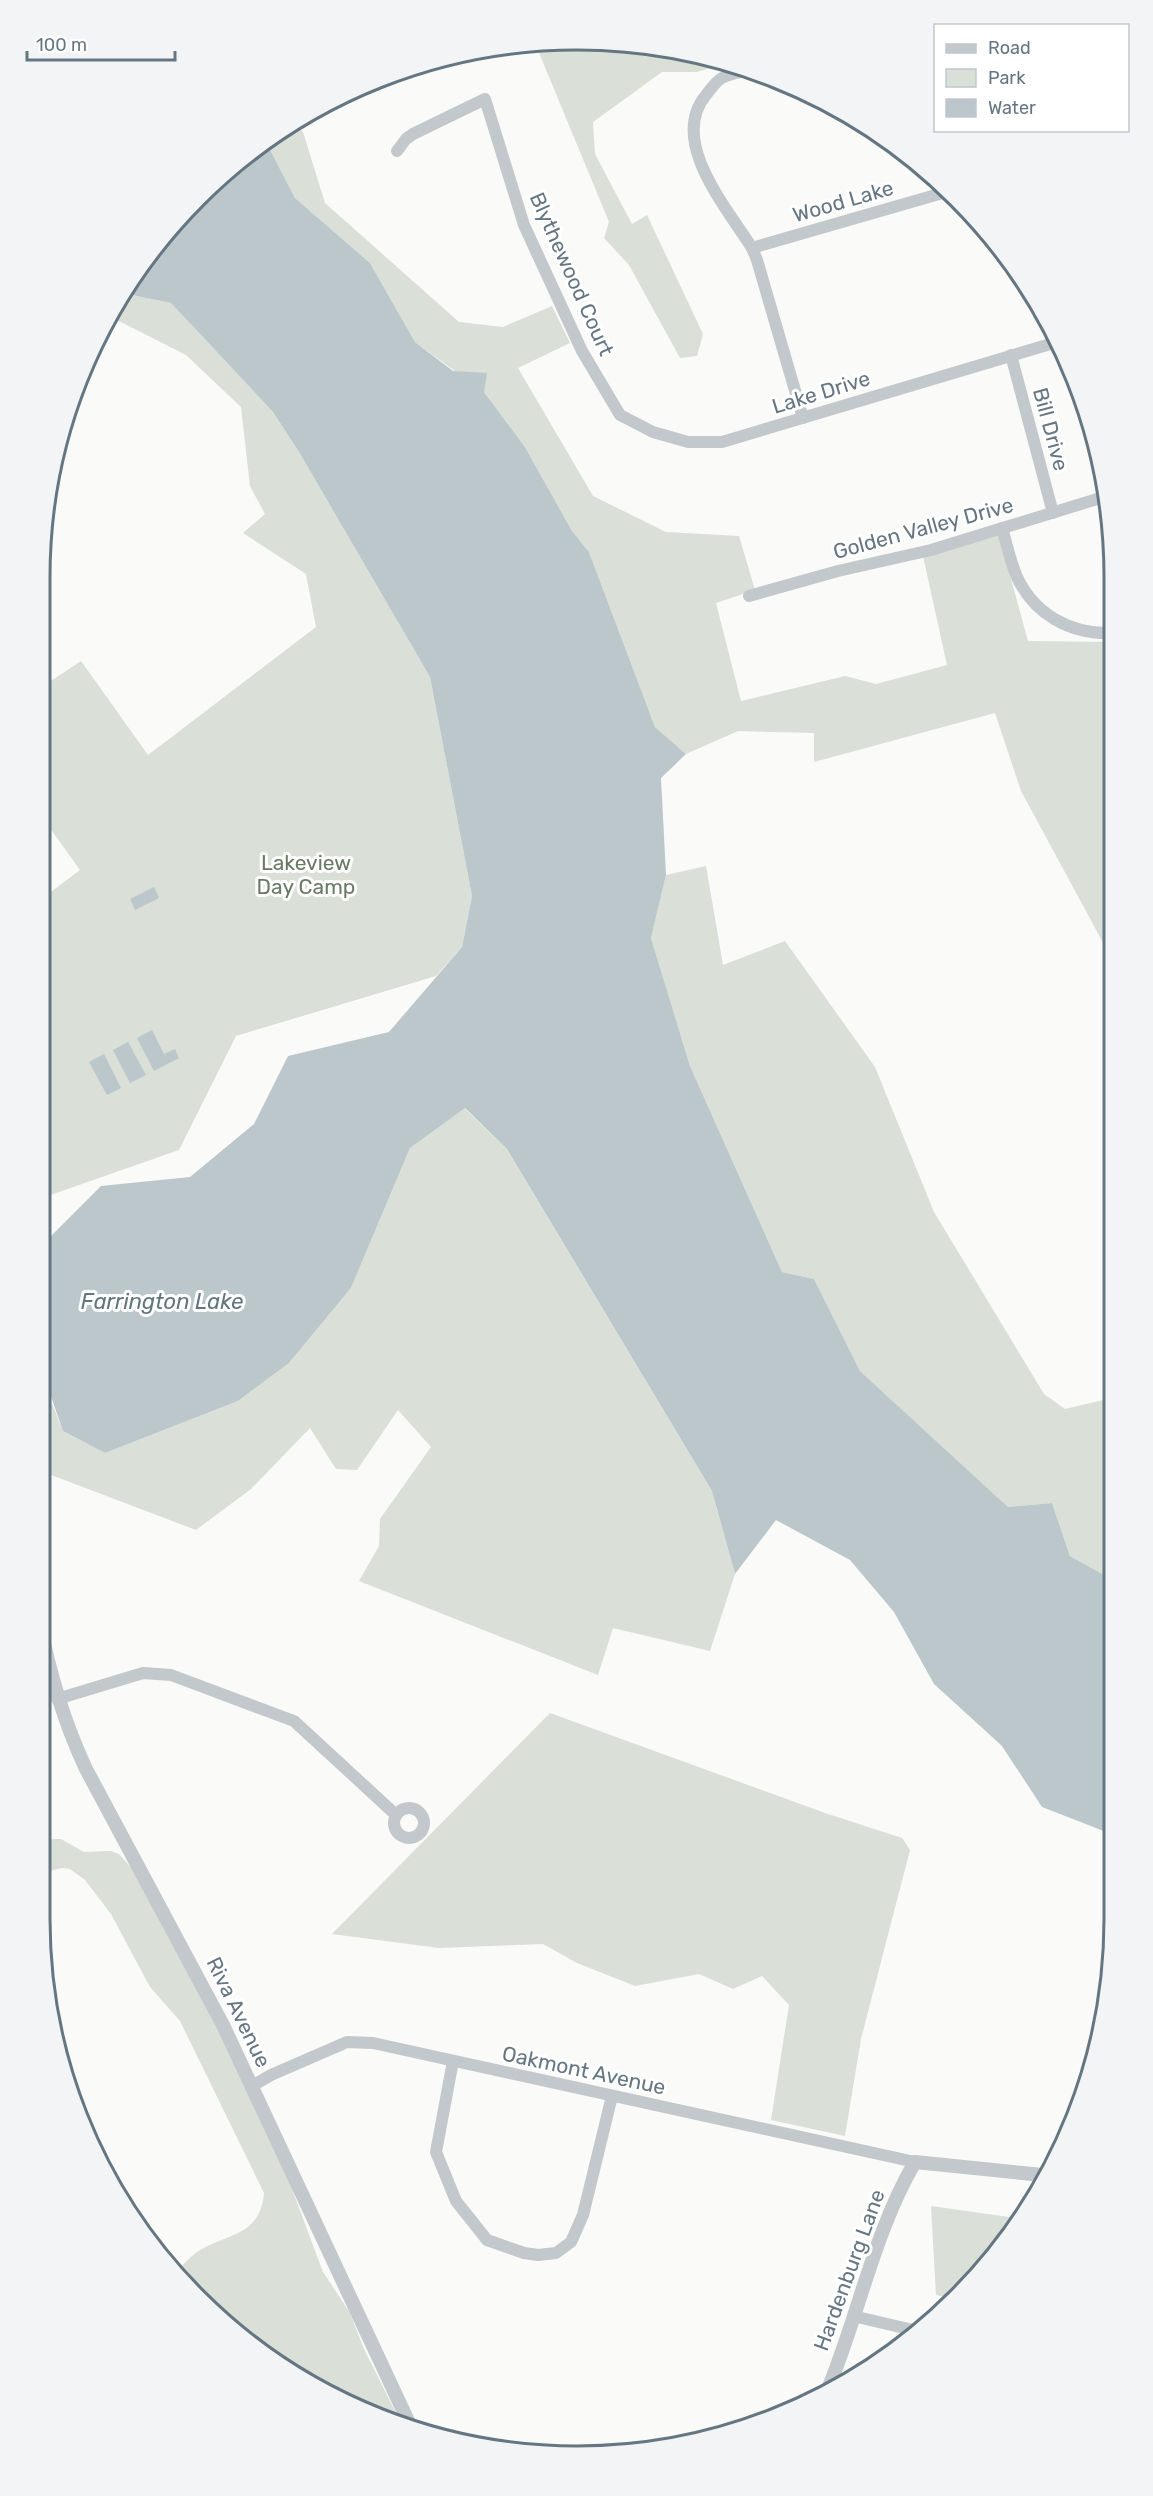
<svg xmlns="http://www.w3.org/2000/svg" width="1153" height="2496" viewBox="0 0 1153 2496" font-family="Rubik,sans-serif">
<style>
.green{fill:#dadfd7}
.water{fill:#bbc7cb}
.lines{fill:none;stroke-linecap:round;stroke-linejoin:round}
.stream{stroke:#bbc7cb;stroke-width:3}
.minor{stroke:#c3c8cc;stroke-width:12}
.tertiary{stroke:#c3c8cc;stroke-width:14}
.labels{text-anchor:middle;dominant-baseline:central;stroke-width:6;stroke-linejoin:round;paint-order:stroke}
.street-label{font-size:21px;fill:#657683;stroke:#fff}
.park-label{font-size:21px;fill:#687a64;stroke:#fff}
.water-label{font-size:22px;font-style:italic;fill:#60757c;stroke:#fff}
.rim{fill:none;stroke:#657683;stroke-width:3}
</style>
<rect width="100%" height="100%" fill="#fafaf8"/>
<g class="green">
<path d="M576 39 681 49 727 63 697 72H662L593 122 595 154 632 224 647 215 703 334 697 356 680 358 629 265 604 238 609 222 535 43Z"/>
<path d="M292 122 303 132 325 203 459 322 503 327 552 306 570 343 518 368 593 496 666 532 739 536 755 590 716 603 741 701 845 676 876 684 947 665 923 556 999 535 1028 641 1110 642 1111 949 1107 950 1021 791 995 713 814 762V733L738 731 686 754 655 727 589 552 572 531 525 447 484 392 415 342 370 263 295 198 265 140Z"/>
<path d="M122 293 171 303 273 412 299 452 430 677 472 896 462 947 436 976 236 1036 179 1150 39 1199V901L80 870 50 828 39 835V689L81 661 148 755 316 627 306 574 243 533 265 514 250 486 241 407 186 355 109 316Z"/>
<path d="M706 866 723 965 785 941 875 1067 934 1212 1044 1394 1065 1409 1112 1398 1113 1580 1070 1556 1052 1503 1008 1507 860 1371 814 1279 782 1272 690 1066 651 938 666 875Z"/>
<path d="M464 1108 507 1149 712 1491 735 1574 710 1651 613 1628 598 1675 359 1581 379 1546 380 1519 431 1447 398 1410 357 1470 336 1469 310 1428 251 1489 196 1530 46 1473 39 1399 49 1396 63 1431 105 1453 238 1401 289 1363 351 1288 410 1148Z"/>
<path d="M39 1663C43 1682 51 1700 39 1718Z"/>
<path d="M550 1713 825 1813 902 1838 910 1850 861 2039 845 2136 771 2120 789 2005 762 1976 733 1989 699 1974 635 1986 577 1963 543 1944 439 1948 332 1934Z"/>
<path d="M52 1839H61L84 1852 111 1851 119 1854 137 1874 192 1970 289 2181 323 2272 350 2313 364 2349 399 2419 308 2385 173 2275C182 2266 191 2255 202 2249 231 2233 260 2235 264 2193L180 2021 150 1987 111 1914 85 1880 70 1869 62 1868 39 1874V1849Z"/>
<path d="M931 2206 1016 2218 980 2274 951 2298 936 2295Z"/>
</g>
<g class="water">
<path d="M265 140 295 198 370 263 415 342 453 371 487 373 484 392 525 447 572 531 589 552 655 727 686 754 661 778 666 875 651 938 690 1066 782 1272 814 1279 860 1371 1008 1507 1052 1503 1070 1556 1113 1580 1114 1835 1042 1807 1002 1746 934 1684 894 1612 850 1560 776 1520 735 1574 712 1491 507 1149 465 1108 410 1148 351 1288 289 1363 238 1401 105 1453 63 1431 39 1362V1248L101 1186 190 1177 254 1124 288 1056 389 1032 462 947 472 896 430 677 299 452 273 412 171 303 122 293 129 278 196 197Z"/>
<path d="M154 887 159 898 135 910 130 899Z"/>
<path d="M152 1030 164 1054 175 1049 179 1058 154 1071 137 1038Z"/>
<path d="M128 1042 146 1075 130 1083 113 1050Z"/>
<path d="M104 1054 121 1088 107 1095 89 1062Z"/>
</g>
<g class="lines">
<path class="stream" d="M39 1385 46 1384"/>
<g class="minor">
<path d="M749 70C740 72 730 74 722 78 716 81 711 89 706 95 668 141 727 208 752 248L757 260 803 418"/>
<path d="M397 151 406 139 413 134 485 99 524 225 582 351 620 415 653 432 688 442H722L1057 342"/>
<path d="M752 248 946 192"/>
<path d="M1011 355 1053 513"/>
<path d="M1002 528C1007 544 1010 561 1017 577 1034 614 1070 634 1110 633"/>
<path d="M749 596 838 571 931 550 1107 496"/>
<path d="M57 1699 143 1673 171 1675 294 1721 395 1814"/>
<circle cx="409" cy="1823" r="15"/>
<path d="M453 2061 436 2152 456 2201 487 2240 524 2253 538 2255 556 2253 571 2242 583 2215 612 2096"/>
<path d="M252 2086 271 2075 347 2042 373 2043 915 2162"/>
<path d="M853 2316 913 2330"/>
</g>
<g class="tertiary">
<path d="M39 1619C49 1672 63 1720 86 1769L223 2025 409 2423"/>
<path d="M826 2394C858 2318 873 2234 915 2162L1042 2175"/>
</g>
</g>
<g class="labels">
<g class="street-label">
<text transform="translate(843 201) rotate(-16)">Wood Lake</text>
<text transform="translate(572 274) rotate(66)">Blythewood Court</text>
<text transform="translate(821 392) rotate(-17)">Lake Drive</text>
<text transform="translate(1051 429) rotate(75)">Bill Drive</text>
<text transform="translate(923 528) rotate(-15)">Golden Valley Drive</text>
<text transform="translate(239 2012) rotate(64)">Riva Avenue</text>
<text transform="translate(584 2070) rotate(12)">Oakmont Avenue</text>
<text transform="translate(849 2270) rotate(-70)">Hardenburg Lane</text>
</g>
<g class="park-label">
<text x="306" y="862">Lakeview<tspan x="306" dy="24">Day Camp</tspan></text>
</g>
<g class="water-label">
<text x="162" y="1301">Farrington Lake</text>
</g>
</g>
<path d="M0 0H1153V2496H0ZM577 50H577A527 527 0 0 1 1104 577V1919A527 527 0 0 1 577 2446H577A527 527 0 0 1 50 1919V577A527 527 0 0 1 577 50Z" fill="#f3f4f5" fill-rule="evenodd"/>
<path class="rim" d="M577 50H577A527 527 0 0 1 1104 577V1919A527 527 0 0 1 577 2446H577A527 527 0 0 1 50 1919V577A527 527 0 0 1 577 50Z"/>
<rect x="934" y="24" width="195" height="108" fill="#ffffff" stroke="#c1c8cd" stroke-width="1.5"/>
<rect x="946" y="44" width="30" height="9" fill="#c3c8cc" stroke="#c1c8cd" stroke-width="1.5"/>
<text x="988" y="54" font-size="18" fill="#657683">Road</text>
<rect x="946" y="69" width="30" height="18" fill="#dadfd7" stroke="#c1c8cd" stroke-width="1.5"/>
<text x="988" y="84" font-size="18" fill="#657683">Park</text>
<rect x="946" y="99" width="30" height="18" fill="#bbc7cb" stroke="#c1c8cd" stroke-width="1.5"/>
<text x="988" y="114" font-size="18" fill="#657683">Water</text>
<path d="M27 51v9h148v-9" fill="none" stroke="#657683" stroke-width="3"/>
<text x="36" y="51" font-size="18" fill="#657683" stroke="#ffffff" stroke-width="4.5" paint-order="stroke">100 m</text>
</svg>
